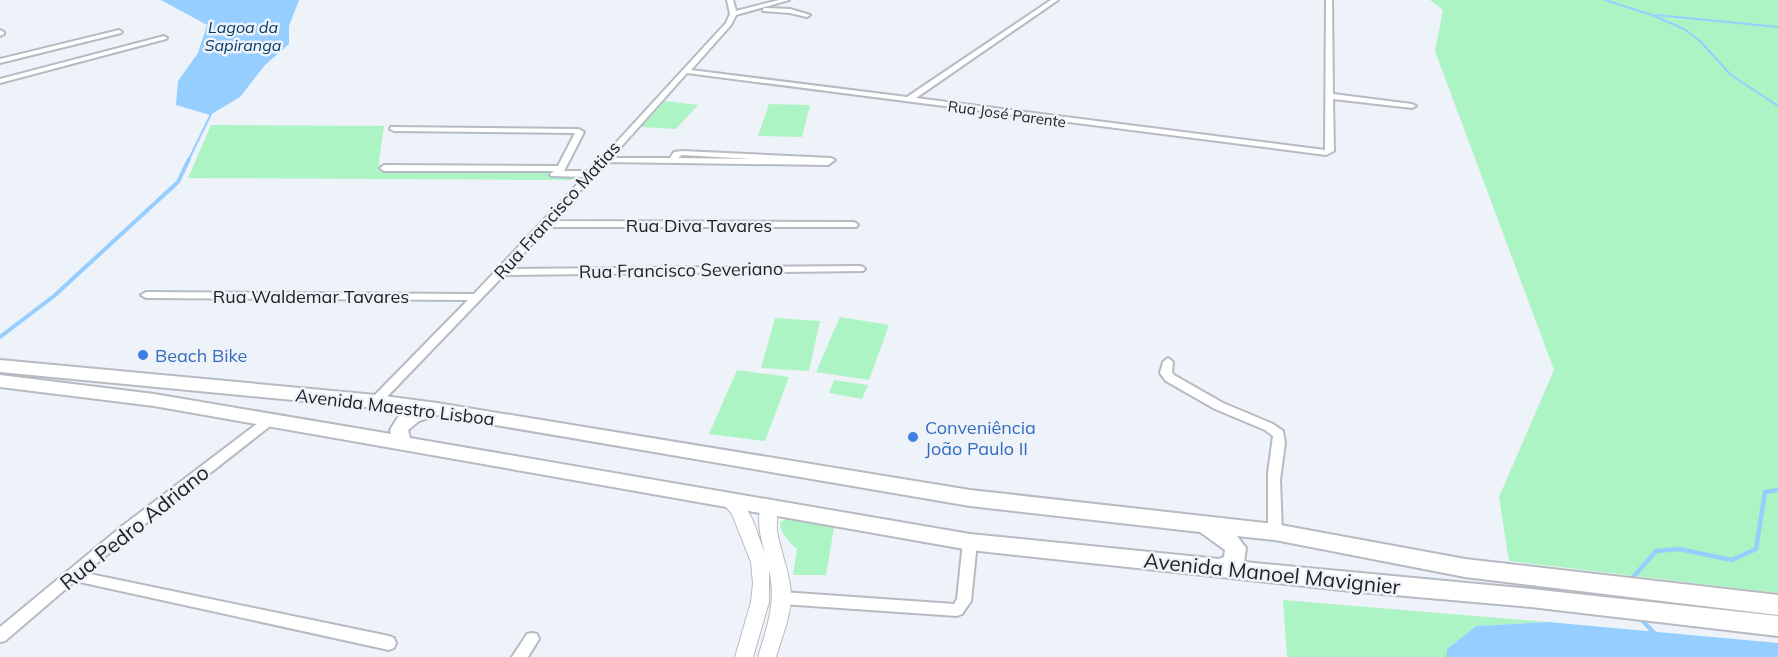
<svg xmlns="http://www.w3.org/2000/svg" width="1778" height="657" viewBox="0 0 1778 657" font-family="Mulish,sans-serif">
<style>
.green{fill:#adf4c4}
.water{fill:#96ceff}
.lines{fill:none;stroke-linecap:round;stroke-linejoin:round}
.stream-far2{stroke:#96ceff;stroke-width:2}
.stream-far1{stroke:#96ceff;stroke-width:4}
.stream{stroke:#96ceff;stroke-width:4.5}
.minor-casing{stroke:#b6bbc1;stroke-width:4}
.major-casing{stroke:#b6bbc1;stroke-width:2}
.highway-casing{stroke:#b6bbc1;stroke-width:4}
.minor{fill:#fff;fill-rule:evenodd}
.major{fill:#fff;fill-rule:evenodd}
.highway{fill:#fff;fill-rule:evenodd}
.shop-dot{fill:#3f7fe0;stroke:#eef2f9;stroke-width:2}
.labels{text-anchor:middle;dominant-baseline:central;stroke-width:5;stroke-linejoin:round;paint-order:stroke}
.far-street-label{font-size:15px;fill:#222326;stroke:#eef2f9}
.far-water-label{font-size:16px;font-style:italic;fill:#063e65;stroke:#eef2f9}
.street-label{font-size:18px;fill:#222326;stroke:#eef2f9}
.shop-label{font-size:18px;fill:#366cbe;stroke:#eef2f9;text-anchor:start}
.near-street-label{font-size:21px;fill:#222326;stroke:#eef2f9}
</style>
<rect width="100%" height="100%" fill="#eef2f9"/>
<g class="green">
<path d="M1430 0H1778V593L1509 561 1499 497 1554 370 1435 51 1443 10Z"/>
<path d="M665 101 698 105 676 129 641 127Z"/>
<path d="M769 104 810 105 802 137 758 136Z"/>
<path d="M211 125 384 126 378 169 578 171 571 180 188 178Z"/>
<path d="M840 317 889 325 869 380 816 372Z"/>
<path d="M775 318 820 321 809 371 761 368Z"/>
<path d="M737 370 789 377 765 441 709 434Z"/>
<path d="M834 380 868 385 862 399 829 393Z"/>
<path d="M789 518 834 527 826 575H793L797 549C788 541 780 533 780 522Z"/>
<path d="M1283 600 1548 622 1476 626 1447 649 1446 657H1287Z"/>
</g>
<g class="water">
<path d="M161 0H299L289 26V44L265 65 240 97 210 115 176 105 178 81 198 53 207 25Z"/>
<path d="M1548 622 1778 643V657H1446L1447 649 1476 626Z"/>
</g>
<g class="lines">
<g class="stream-far2">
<path d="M1605 0 1652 15 1684 29 1700 41 1731 75 1778 106"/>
<path d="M1656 15 1778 27"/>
<path d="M188 161 212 112"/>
</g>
<path class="stream-far1" d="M0 337 54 296 178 182 189 159"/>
<g class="stream">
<path d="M1629 582 1656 551 1679 549 1732 560 1756 549 1765 492 1778 490"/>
<path d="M1640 618 1656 635"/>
</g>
<defs>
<g id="minor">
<path d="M727 0H733L736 11 779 0H789L736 15 731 25 691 70 907 97 1051 0H1058L916 98 1325 150 1326 0H1332L1333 94 1412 104 1416 106 1412 108 1333 99 1334 151 1326 155 687 73 611 158H670L674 152 682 151 831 158 835 160 828 165 606 162 553 221 853 222 856 223 858 225 856 227H548L509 269 860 266 863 267 865 269 863 271 504 275 380 404H372L370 401 372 398 468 300 146 298 141 295 146 292 474 294 584 177 551 176 550 174 554 171H384L380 168 384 165 558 166 575 133 394 131 390 129 391 127 579 129 584 132 564 171H589L599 158H602L726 23 730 14ZM682 155 752 159 678 158Z"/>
<path d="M765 8 790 9 810 15 807 17 790 13 763 11V9Z"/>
<path d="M0 30 4 32V34L0 36Z"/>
<path d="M119 30 122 32 121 33 0 63V59Z"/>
<path d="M164 36 167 38 166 39 0 83V79Z"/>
<path d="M1168 358 1173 362 1172 372 1174 375 1223 403 1273 424 1283 431 1285 443 1280 480 1282 532 1280 536 1275 537 1270 536 1268 532V473L1273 436 1265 430 1215 409 1166 381 1160 373 1163 362Z"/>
<path d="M270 416 274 417 276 420 274 423 131 535 85 573 389 636 394 638 396 643 394 648 389 650 75 581 5 641 0 642V627L121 527 266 417Z"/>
<path d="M970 537 975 538 977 542 971 601 962 614 957 616 782 604 777 602 775 598 777 594 782 592 954 604 957 599 963 542 965 538Z"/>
<path d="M532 633 537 634 539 639 528 657H512L527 634Z"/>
</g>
<path id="major" d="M728 494C751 501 757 534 765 554 761 538 755 518 763 503L769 502 775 503C779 511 776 522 777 531 780 549 787 566 790 585 794 610 783 633 776 657H758C767 627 777 601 769 570V602L753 657H735L751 602 753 584 751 562 732 514 720 500 722 495Z"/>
<path id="highway" d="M0 360 376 395 437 403 970 490 1275 524 1465 559 1778 595V615L1465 577 1275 540 1237 536 1246 548 1244 562 1531 589 1778 616V636L1531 607 1360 592 970 550 154 406 0 387V375L154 394 391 434 390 430 398 417 407 411 0 372ZM437 415 970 506 1200 532 1225 550 1224 557 1219 559 970 534 410 438 408 430 419 421Z"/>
</defs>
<use href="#minor" class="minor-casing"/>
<use href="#major" class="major-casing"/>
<use href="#highway" class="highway-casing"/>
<use href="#minor" class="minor"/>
<use href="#major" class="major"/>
<use href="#highway" class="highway"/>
</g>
<g class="shop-dot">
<circle cx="143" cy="355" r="6"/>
<circle cx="913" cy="437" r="6"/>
</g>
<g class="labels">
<g class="far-street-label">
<text transform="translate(1007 114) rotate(8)">Rua José Parente</text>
</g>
<g class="far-water-label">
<text x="243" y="27">Lagoa da<tspan x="243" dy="18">Sapiranga</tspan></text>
</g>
<g class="street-label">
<text transform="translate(557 210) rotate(-48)">Rua Francisco Matias</text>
<text x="699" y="225">Rua Diva Tavares</text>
<text transform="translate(681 270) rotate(-1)">Rua Francisco Severiano</text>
<text x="311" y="296">Rua Waldemar Tavares</text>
<text transform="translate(395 407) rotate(7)">Avenida Maestro Lisboa</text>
</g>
<g class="shop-label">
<text x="155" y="355">Beach Bike</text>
<text x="925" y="427">Conveniência<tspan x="925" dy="21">João Paulo II</tspan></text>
</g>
<g class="near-street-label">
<text transform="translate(134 527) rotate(-39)">Rua Pedro Adriano</text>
<text transform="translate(1272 573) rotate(6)">Avenida Manoel Mavignier</text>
</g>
</g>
</svg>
